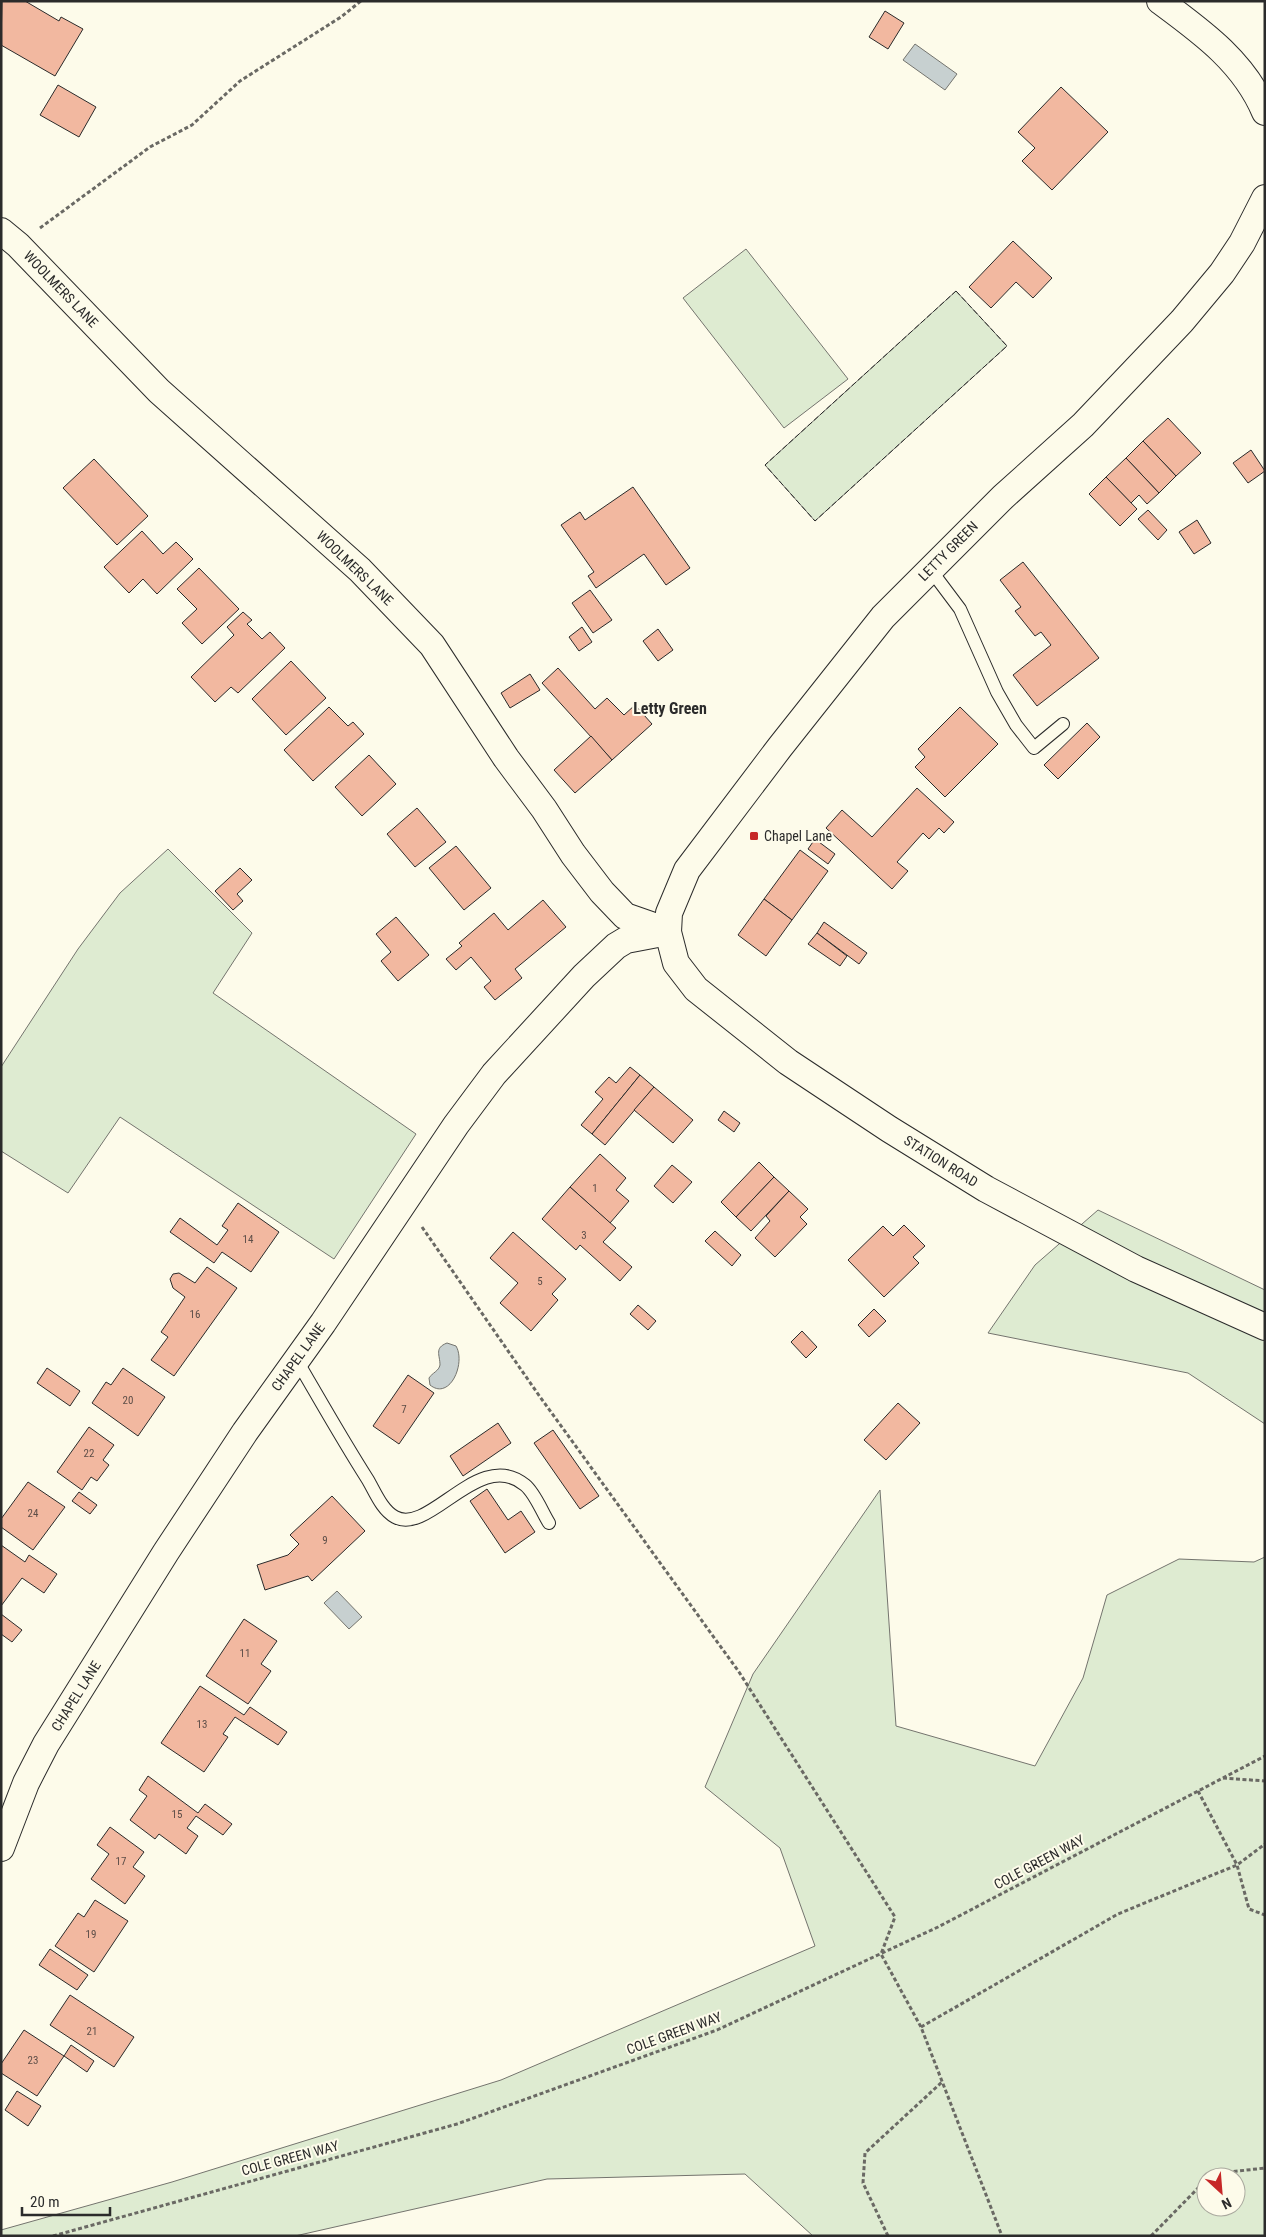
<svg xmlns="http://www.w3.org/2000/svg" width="1266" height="2237" viewBox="0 0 1266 2237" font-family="'Roboto Condensed',sans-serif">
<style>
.green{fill:#deebd1;stroke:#74746e;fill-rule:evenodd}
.water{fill:#c7d0d0;stroke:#74746e}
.building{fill:#f2b8a0;stroke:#2b2b2b}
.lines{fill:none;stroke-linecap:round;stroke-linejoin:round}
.lane-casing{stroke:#2b2b2b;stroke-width:14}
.street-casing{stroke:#2b2b2b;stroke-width:28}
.path{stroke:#6a6964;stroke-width:3;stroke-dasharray:4 2.5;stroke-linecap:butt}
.lane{stroke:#fdfbea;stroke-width:12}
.street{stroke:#fdfbea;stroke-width:26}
.fence{stroke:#2b2b2b;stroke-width:1;stroke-dasharray:6 2.5;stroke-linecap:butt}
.poi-dot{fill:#c62828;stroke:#fdfbea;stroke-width:2}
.labels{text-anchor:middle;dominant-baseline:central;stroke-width:4;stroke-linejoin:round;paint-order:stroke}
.number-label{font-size:11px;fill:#5d4e48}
.street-label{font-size:14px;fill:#2b2b2b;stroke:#fdfbea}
.poi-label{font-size:14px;fill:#2b2b2b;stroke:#fdfbea;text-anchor:start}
.quarter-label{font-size:16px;font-weight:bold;fill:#2b2b2b;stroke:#fdfbea}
</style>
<rect width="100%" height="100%" fill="#fdfbea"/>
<g class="green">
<path d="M746 249 848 379 784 428 683 298Z"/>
<path d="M956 291 1007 346 815 521 765 465Z"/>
<path d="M168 849 252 933 213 993 416 1134 334 1259 120 1117 68 1193 1 1151V1067L78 949 120 893Z"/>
<path d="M1098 1210 1265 1290V1424L1188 1373 988 1333 1035 1265Z"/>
<path d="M880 1490 896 1726 1035 1766 1083 1678 1107 1595 1179 1559 1254 1562 1265 1557V2236H813L745 2174 547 2179 295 2236H1V2230L172 2182 501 2080 815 1946 780 1848 705 1787 753 1674ZM1206 2177H1236V2207H1206Z"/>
</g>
<g class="water">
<path d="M915 44 957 74 945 90 903 60Z"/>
<path d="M447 1343 456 1346C466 1363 450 1401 430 1385L429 1378C432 1373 439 1371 440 1365 440 1355 434 1348 447 1343Z"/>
<path d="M337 1591 362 1617 349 1629 324 1603Z"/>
</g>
<g class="building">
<path d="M2 1H25L59 21 61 17 83 29 55 76 1 45Z"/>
<path d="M885 11 904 23 888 49 869 37Z"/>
<path d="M58 85 96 107 79 137 40 115Z"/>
<path d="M1061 87 1108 132 1052 190 1022 161 1035 148 1018 132Z"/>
<path d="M1013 241 1052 278 1033 298 1016 282 991 308 969 287Z"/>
<path d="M1168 418 1201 453 1176 476 1143 441Z"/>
<path d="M1143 441 1176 476 1159 493 1126 458Z"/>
<path d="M1251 450 1265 471 1248 483 1233 463Z"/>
<path d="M1126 458 1159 493 1147 504 1139 495 1131 503 1106 477Z"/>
<path d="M94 459 148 516 117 545 63 488Z"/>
<path d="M1106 477 1137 509 1120 526 1089 494Z"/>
<path d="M633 487 690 568 666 585 644 554 596 588 588 576 594 572 561 525 580 512 585 520Z"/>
<path d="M1148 510 1167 530 1158 540 1138 519Z"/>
<path d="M1197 520 1211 543 1194 554 1179 532Z"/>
<path d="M142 531 163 554 176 542 193 559 157 594 143 579 129 593 104 567Z"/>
<path d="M1023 562 1099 658 1037 706 1013 675 1051 645 1041 632 1035 636 1015 611 1021 607 1000 580Z"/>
<path d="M199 568 239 609 202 644 182 623 197 609 177 589Z"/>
<path d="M590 590 612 620 593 633 572 603Z"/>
<path d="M243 612 252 620 247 624 262 639 270 632 285 648 238 693 231 687 215 702 191 677 234 635 227 627Z"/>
<path d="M582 627 592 642 579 651 569 637Z"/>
<path d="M658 629 673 650 658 661 643 641Z"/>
<path d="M291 661 326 698 286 735 252 699Z"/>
<path d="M558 668 595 709 607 698 624 715 635 705 652 724 612 760 542 683Z"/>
<path d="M530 674 540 690 510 708 501 693Z"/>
<path d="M329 707 348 726 353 722 364 734 313 781 284 750Z"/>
<path d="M960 707 998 744 945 797 915 767 925 757 918 749Z"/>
<path d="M1087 723 1100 737 1058 779 1044 765Z"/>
<path d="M591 736 612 760 575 793 554 770Z"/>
<path d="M369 755 396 784 362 816 335 787Z"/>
<path d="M917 788 954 822 944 833 939 828 929 839 923 833 897 862 908 871 892 889 826 828 842 810 872 837Z"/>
<path d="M417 808 446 842 415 867 387 834Z"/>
<path d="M815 839 835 854 828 864 808 849Z"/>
<path d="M456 846 491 888 464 910 429 868Z"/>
<path d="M800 850 828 871 792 920 764 899Z"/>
<path d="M240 868 252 880 237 894 243 901 233 910 215 891Z"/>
<path d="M764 899 792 920 766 956 738 935Z"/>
<path d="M543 900 566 927 515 969 522 978 495 1000 484 987 491 981 471 957 456 970 446 959 462 946 459 943 494 913 508 930Z"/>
<path d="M396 917 429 955 398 981 381 961 391 952 376 934Z"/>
<path d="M824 922 867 953 859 964 817 933Z"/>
<path d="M817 933 847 956 840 966 808 944Z"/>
<path d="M630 1067 640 1075 592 1134 581 1125 603 1099 595 1092 609 1077 616 1083Z"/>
<path d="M640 1075 654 1087 605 1145 592 1134Z"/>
<path d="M654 1087 693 1120 673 1143 634 1110Z"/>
<path d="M724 1111 740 1123 734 1132 718 1120Z"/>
<path d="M600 1154 626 1178 616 1190 629 1201 610 1223 570 1187Z"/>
<path d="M759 1162 774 1177 736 1217 721 1202Z"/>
<path d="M672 1165 692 1182 673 1203 654 1186Z"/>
<path d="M774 1177 789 1191 751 1231 736 1217Z"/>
<path d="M570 1187 616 1228 603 1242 632 1267 620 1281 580 1245 576 1250 542 1219Z"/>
<path d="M789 1191 808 1209 800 1217 807 1224 775 1257 755 1238 770 1221 766 1216Z"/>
<path d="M238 1203 279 1232 251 1272 222 1252 214 1263 170 1232 180 1218 217 1245 228 1230 222 1226Z"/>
<path d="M904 1225 925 1246 913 1257 919 1263 884 1297 848 1260 883 1226 893 1236Z"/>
<path d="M715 1231 741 1255 732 1266 705 1241Z"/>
<path d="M513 1232 566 1279 552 1294 558 1300 531 1331 500 1303 518 1283 490 1258Z"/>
<path d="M207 1267 237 1288 174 1376 151 1360 168 1337 161 1332 185 1297 173 1288 170 1279 173 1274 179 1273 195 1283Z"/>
<path d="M638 1305 656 1321 648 1330 630 1314Z"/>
<path d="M874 1309 886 1321 869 1337 858 1325Z"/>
<path d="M802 1331 817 1347 806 1358 791 1342Z"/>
<path d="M47 1368 80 1391 70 1406 37 1383Z"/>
<path d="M123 1368 165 1397 138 1436 92 1403 106 1382 111 1385Z"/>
<path d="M408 1375 434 1393 399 1444 373 1426Z"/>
<path d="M898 1403 920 1423 886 1460 864 1440Z"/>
<path d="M498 1423 511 1443 463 1476 450 1456Z"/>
<path d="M89 1427 114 1445 103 1460 109 1465 97 1481 91 1477 82 1490 57 1472Z"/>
<path d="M553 1430 599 1496 580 1509 534 1443Z"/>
<path d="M28 1482 65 1507 33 1550 1 1527V1519Z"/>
<path d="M487 1489 508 1520 521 1511 535 1532 505 1553 470 1501Z"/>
<path d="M79 1492 97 1505 90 1514 72 1501Z"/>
<path d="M332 1496 365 1531 312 1581 308 1576 265 1590 257 1565 288 1555 299 1544 290 1535Z"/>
<path d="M1 1545 25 1562 29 1555 57 1574 44 1593 22 1578 1 1606Z"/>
<path d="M1 1614 22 1630 12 1642 1 1634Z"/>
<path d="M244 1619 277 1641 261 1664 271 1671 248 1704 206 1676Z"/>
<path d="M200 1686 244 1715 250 1707 287 1732 278 1745 235 1717 223 1734 228 1737 204 1772 161 1743Z"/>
<path d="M148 1776 198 1813 205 1804 232 1824 223 1835 196 1816 187 1828 198 1836 186 1854 159 1834 155 1839 130 1820 147 1796 139 1790Z"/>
<path d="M110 1827 144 1852 133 1867 145 1876 125 1904 91 1879 109 1854 97 1845Z"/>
<path d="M95 1900 128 1921 94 1972 55 1946 78 1913 84 1917Z"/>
<path d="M50 1949 88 1975 77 1990 39 1965Z"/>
<path d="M70 1995 134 2037 114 2067 50 2025Z"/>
<path d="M24 2030 64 2056 37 2096 1 2073V2064Z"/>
<path d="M71 2045 94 2061 87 2072 64 2056Z"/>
<path d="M17 2091 41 2106 28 2126 5 2110Z"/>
</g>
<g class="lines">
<defs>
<g id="lane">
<path d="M930 569 960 609 997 692 1016 725 1034 748 1063 724"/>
<path d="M296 1359C320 1400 343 1441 368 1480 375 1492 382 1510 395 1517 430 1536 479 1447 525 1485 535 1493 542 1512 549 1523"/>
</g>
<g id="street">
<path d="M1160 1C1202 32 1244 62 1265 112"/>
<path d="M1265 198 1242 243 1222 273 1182 321 1083 425 1003 497 883 617 780 747 687 870 669 913 668 932 676 963 696 989 788 1062 889 1129 986 1189 1136 1269 1265 1327"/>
<path d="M1 231 18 245 159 391 360 570 432 645 506 758 544 809 573 854 602 892 625 916 668 931"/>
<path d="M1 1848 26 1783 46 1744 166 1552 245 1432 323 1323 456 1125 494 1074 584 976 616 946 626 940 668 932"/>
</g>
</defs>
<use href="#lane" class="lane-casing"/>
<use href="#street" class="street-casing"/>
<g class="path">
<path d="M40 228 150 147 192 125 240 81 341 17 361 1"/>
<path d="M422 1227 538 1394 739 1672 895 1917 881 1954 921 2027 1002 2236"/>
<path d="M1223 1778 1265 1781"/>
<path d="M1198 1791 1237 1865 1249 1909 1265 1915"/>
<path d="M921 2027 1118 1914 1237 1865 1265 1844"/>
<path d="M1209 2177 1212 2174 1265 2168"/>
<path d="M53 2236 457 2124 717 2030 938 1927 1265 1756"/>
<path d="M888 2236 863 2183 865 2153 942 2082"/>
<path d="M1151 2236 1206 2180"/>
</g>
<use href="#lane" class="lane"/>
<use href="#street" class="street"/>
<path class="fence" d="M956 291 1007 346 815 521 765 465Z"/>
</g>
<rect class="poi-dot" x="749" y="831" width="10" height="10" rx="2.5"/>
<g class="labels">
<g class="number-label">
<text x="595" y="1188">1</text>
<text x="584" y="1235">3</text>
<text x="248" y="1239">14</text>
<text x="540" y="1281">5</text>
<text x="195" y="1314">16</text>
<text x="128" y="1400">20</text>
<text x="404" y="1409">7</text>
<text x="89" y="1453">22</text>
<text x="33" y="1513">24</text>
<text x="325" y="1540">9</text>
<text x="245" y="1653">11</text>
<text x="202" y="1724">13</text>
<text x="177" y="1814">15</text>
<text x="121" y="1861">17</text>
<text x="91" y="1934">19</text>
<text x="92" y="2031">21</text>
<text x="33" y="2060">23</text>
</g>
<g class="street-label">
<text transform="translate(61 289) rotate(46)">WOOLMERS LANE</text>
<text transform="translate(948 551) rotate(-45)">LETTY GREEN</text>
<text transform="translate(355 568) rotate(44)">WOOLMERS LANE</text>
<text transform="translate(941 1161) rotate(32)">STATION ROAD</text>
<text transform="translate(298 1357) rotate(-54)">CHAPEL LANE</text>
<text transform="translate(76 1696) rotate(-58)">CHAPEL LANE</text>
<text transform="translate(1039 1862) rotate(-28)">COLE GREEN WAY</text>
<text transform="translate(674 2033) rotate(-20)">COLE GREEN WAY</text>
<text transform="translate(290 2158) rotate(-15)">COLE GREEN WAY</text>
</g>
<g class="poi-label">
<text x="764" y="836">Chapel Lane</text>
</g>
<g class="quarter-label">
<text x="670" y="708">Letty Green</text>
</g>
</g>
<rect width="1266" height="2237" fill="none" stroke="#2b2b2b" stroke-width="5"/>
<g transform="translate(1221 2192) rotate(154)"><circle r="24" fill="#fdfbea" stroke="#a9a89e"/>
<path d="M0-4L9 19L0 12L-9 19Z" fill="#c62828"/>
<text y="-8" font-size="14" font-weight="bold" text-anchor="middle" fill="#2b2b2b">N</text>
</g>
<path d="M22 2207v8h88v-8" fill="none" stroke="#2b2b2b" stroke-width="2.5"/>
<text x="30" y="2207" font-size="15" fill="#2b2b2b" stroke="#fdfbea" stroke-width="4" paint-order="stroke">20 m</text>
</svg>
